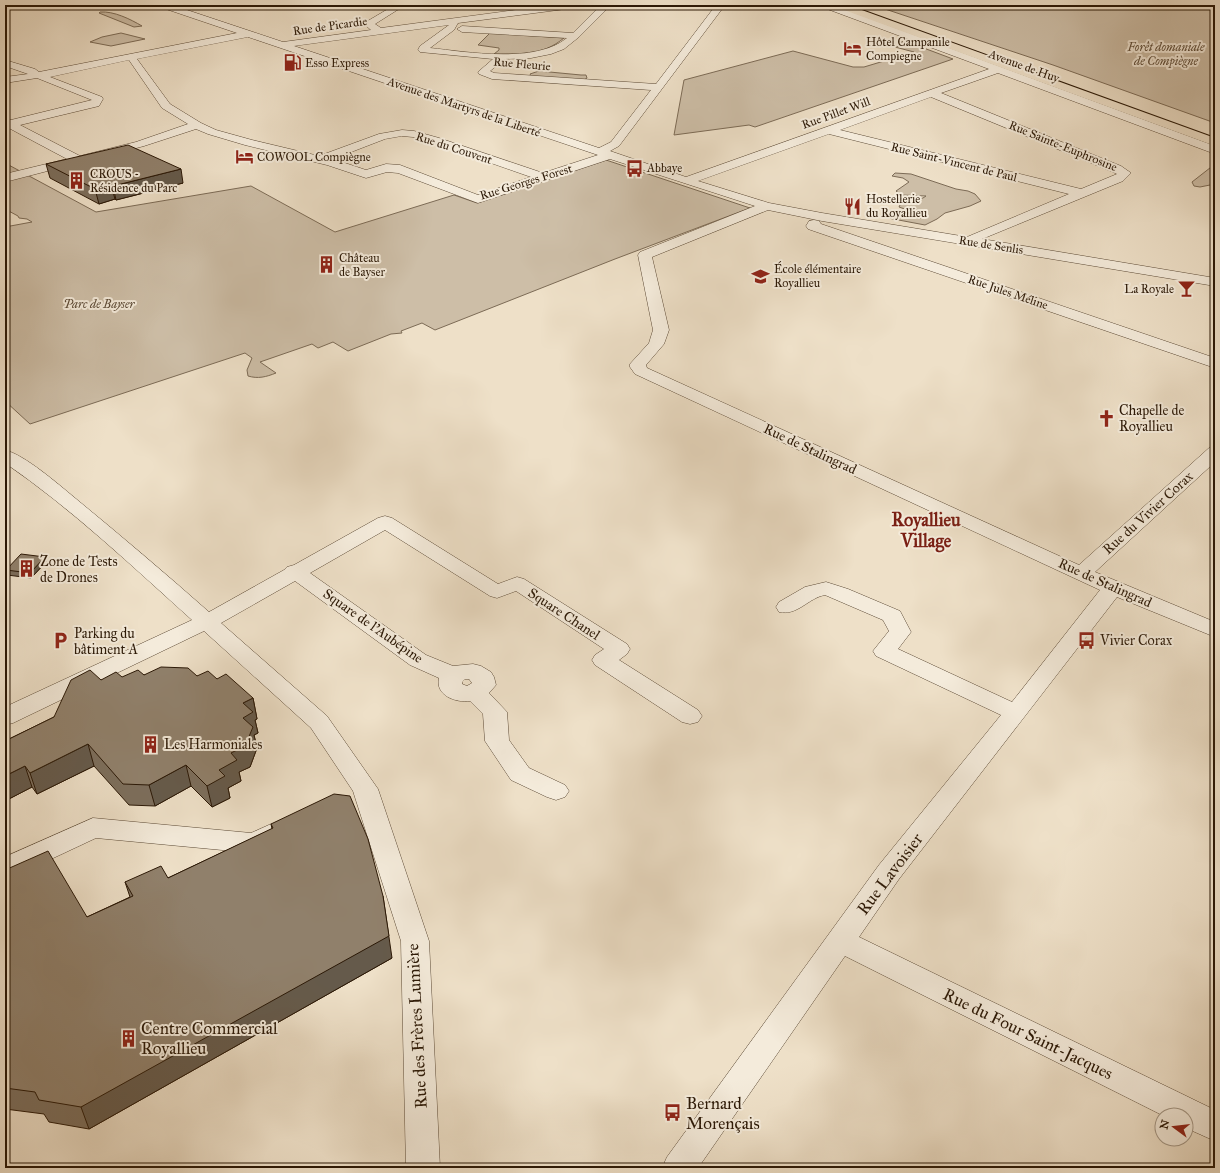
<svg xmlns="http://www.w3.org/2000/svg" width="1220" height="1173" viewBox="0 0 1220 1173" font-family="'IM FELL Great Primer',serif">
<style>
.green{fill:#cdbea7;stroke:#7c6b56}
.lines{fill:none;stroke-linecap:round;stroke-linejoin:round}
.minor-casing{stroke:#5c4a36;stroke-width:1}
.major-casing{stroke:#2b1806;stroke-width:2}
.minor{fill:#f4ebdb;fill-rule:evenodd}
.major{fill:#eee0c8;fill-rule:evenodd}
.wall{fill:#7c6e5c;stroke:#2b1806}
.shaded-wall{fill:#655a4b;stroke:#2b1806}
.building{fill:#90806b;stroke:#2b1806}
.labels{text-anchor:middle;dominant-baseline:central;stroke-width:4;stroke-linejoin:round;paint-order:stroke}
.far-street-label{font-size:12px;fill:#2b1806;stroke:#f4ebdb}
.far-poi-label{font-size:12px;fill:#2b1806;stroke:#f4ebdb;text-anchor:start}
.far-park-label{font-size:12px;font-style:italic;fill:#5c4a36;stroke:#f4ebdb}
.poi-label{font-size:14px;fill:#2b1806;stroke:#f4ebdb;text-anchor:start}
.street-label{font-size:14px;fill:#2b1806;stroke:#f4ebdb}
.near-street-label{font-size:17px;fill:#2b1806;stroke:#f4ebdb}
.near-poi-label{font-size:17px;fill:#2b1806;stroke:#f4ebdb;text-anchor:start}
.district-label{font-size:18px;font-weight:bold;fill:#7a1f14;stroke:#f4ebdb}
</style>
<rect width="100%" height="100%" fill="#eee0c8"/>
<filter id="stains"><feTurbulence type="fractalNoise" baseFrequency=".005" numOctaves="4"/><feColorMatrix values="0 0 0 0 .2 0 0 0 0 .09 0 0 0 0 .02 0 0 0 .5 -.17"/></filter>
<radialGradient id="worn" r=".72"><stop offset=".6" stop-color="#630" stop-opacity="0"/><stop offset="1" stop-color="#630" stop-opacity=".3"/></radialGradient>
<g class="green">
<path d="M873 5H1215V123L1053 65Z"/>
<path d="M100 12C114 11 130 19 142 26L134 27 99 13Z"/>
<path d="M121 33 145 39 111 46 90 42 102 37Z"/>
<path d="M490 33 564 38C542 56 521 54 494 54L499 50V48L478 45Z"/>
<path d="M905 41 953 59 755 127 749 125 674 135 684 80 793 51 853 67H864L914 52 895 47 907 44 900 42Z"/>
<path d="M539 71 581 75H586L587 78 584 80 531 76 530 74Z"/>
<path d="M606 160 750 208 615 259 435 330 422 323 401 331 402 333 391 334 348 351 333 342 318 348 312 344 260 362 276 373C266 377 258 379 248 376L247 370 252 358 245 353 30 424 5 401V227L32 222 27 219 19 218 18 216 5 209V163L96 212 251 186 335 232 454 195 477 203Z"/>
<path d="M1215 164V184L1200 187 1194 186 1192 182Z"/>
<path d="M895 173 911 174 956 189 968 191 975 194 981 201 970 206 945 213 937 219 925 225 888 218C896 213 910 219 921 218V215L899 207 901 203 923 198 926 196 901 195 896 191 909 182 903 178 892 176Z"/>
</g>
<g class="lines">
<defs>
<g id="minor">
<path d="M159 5H172L283 42 371 30 364 24 366 22 388 9 373 8 369 5H401L402 7 375 24 381 28 554 5H577L573 8 458 23 454 30 430 48C468 52 535 64 567 38L462 32 457 29 462 26 573 33 597 9 593 5H602L606 9 605 11 579 37 564 49 551 54 531 58 505 59 490 71 494 73 656 84 716 5H725L619 146 610 151 686 177 989 69 822 7 821 5H833L1215 146V154L998 73 941 93 1121 166 1131 173 1123 181 982 239 1215 278V286L822 221 768 210 652 257 669 330 664 344 646 365 647 368 1079 565 1209 448 1215 447V462L1095 572 1215 622V637L1117 597 899 879 859 937 1215 1110V1141L1186 1128V1115H1162L845 956 698 1168H662L667 1157 879 865 1001 715 876 656 873 651 889 631 883 620 825 595C808 598 798 616 779 612L776 607 779 602 805 587 826 582 848 589 900 611 911 632 898 649 1012 702 1100 590 635 374 630 367V364L649 343 653 330 638 255 640 252 755 206 610 159 478 203 398 173 387 172 366 178 327 165 245 145 208 134 196 129 144 146 5 182V174L67 159 5 126V119L11 120 92 100 37 78 5 83V77L28 74 5 66V60L35 69 39 72 237 33 160 7ZM449 25 420 46 418 50 420 52 493 59 478 72 479 74 492 79 651 90 611 142 599 148 294 46ZM248 37 598 155 543 173 439 138 414 131 402 130 379 134 319 156 252 140 216 130 201 123 170 104 137 59ZM129 60 162 108 188 124 136 142 80 156 20 125 99 106 103 99 102 97 50 77ZM931 97 1113 172 1117 174 1081 189 840 130ZM829 134 1069 194 967 237 822 213 769 203 698 181ZM402 136 413 137 431 142 531 177 478 195 400 165 386 164 366 170 333 159 385 139Z"/>
<path d="M814 220 819 221 821 224 1215 358V368L808 229 806 226 809 221Z"/>
<path d="M5 450C25 455 58 484 75 498 120 535 165 573 209 612L284 570 287 567 294 565 378 518 385 516 392 518 498 584 517 577 524 579 627 644 630 649 627 654 619 660 698 710 702 716 698 722 690 724 682 722 595 665 592 660 595 655 604 649 516 591 497 598 490 596 385 530 310 573 426 655 453 666 473 664 481 666 491 672 494 677 496 685 489 693 507 712 509 740 529 768 565 785 569 791 565 797 556 800 547 797 511 780 485 741 483 714 470 701C455 703 435 695 439 678L410 665 295 581 221 623 327 716 378 789 429 941 440 1168H406L401 941 353 791 311 728 204 631 13 723 5 725V707L192 620C133 567 71 508 5 463ZM465 679H469L472 683 467 686 462 684V682Z"/>
<path d="M93 818 251 833 271 824 280 827 284 834C278 845 266 849 254 853L96 838 15 876 5 879V857Z"/>
</g>
<path id="major" d="M834 5H848L1215 138V146L836 7Z"/>
</defs>
<use href="#minor" class="minor-casing"/>
<use href="#major" class="major-casing"/>
<use href="#minor" class="minor"/>
<use href="#major" class="major"/>
</g>
<g class="wall">
<path d="M46 164 183 183 116 200 115 199 99 204 50 178Z"/>
<path d="M45 557 46 562 31 578 7 575 6 570Z"/>
<path d="M144 675 197 676 217 679 253 698 257 719 255 720 258 733 254 735 257 748 250 767 239 772 241 781 228 788 230 798 212 807 191 786 155 806 129 805 94 766 37 794 32 787 5 801V741L54 717 101 680Z"/>
<path d="M271 824 392 958 89 1129 49 1122 44 1114 5 1109V870L87 917 130 897 125 882 168 878 272 829Z"/>
</g>
<g class="shaded-wall">
<path d="M181 169 183 183 116 200 113 186Z"/>
<path d="M111 185 115 199 99 204 95 189Z"/>
<path d="M45 557 46 562 31 578 30 573Z"/>
<path d="M253 698 257 719 255 720 258 733 254 735 257 748 250 767 239 772 241 781 228 788 230 798 212 807 207 786 219 770 231 753 243 718V703Z"/>
<path d="M88 744 94 766 37 794 30 773Z"/>
<path d="M186 765 191 786 155 806 149 785Z"/>
<path d="M25 766 32 787 5 801V776Z"/>
<path d="M383 896 392 958 89 1129 81 1107Z"/>
</g>
<g class="building">
<path d="M128 145 181 169 113 186 111 185 95 189 46 164Z"/>
<path d="M21 554 45 557 30 573 6 570Z"/>
<path d="M161 667 188 668 197 676 208 671 217 679 226 674 253 698 243 703 253 712 243 718 253 727 245 746 231 753 237 760 219 770 225 776 207 786 186 765 149 785 123 784 88 744 30 773 25 766 5 776V741L54 717 71 680 90 670 101 680 116 672 122 677 138 670 144 675Z"/>
<path d="M334 794 350 796 368 839 383 896 389 936 81 1107 39 1100 35 1092 5 1088V870L48 851 87 917 133 896 125 882 161 866 168 878 273 828 271 824Z"/>
</g>
<defs>
<symbol id="hotel-bare" viewBox="-9 -9 18 18"><path d="M-6-4.5h1.5V1H6V5H4.5V3h-9V5H-6ZM-4 0a1.8 1.8 0 1 1 3.6 0ZM.5 0V-2.5h3Q6-2.5 6 0Z" fill="#8f2418" stroke="#f4ebdb" stroke-width="2.5" paint-order="stroke"/></symbol>
<symbol id="fuel-bare" viewBox="-9 -9 18 18"><path d="M-5.5-6h7V0h2V4h1.3V-2.5L3-4.5l.8-.8L6-3V5H2.5V1h-1V6h-7ZM-4.2-4.7v3.2H.2V-4.7Z" fill="#8f2418" stroke="#f4ebdb" stroke-width="2.5" paint-order="stroke"/></symbol>
<symbol id="bus-bare" viewBox="-9 -9 18 18"><path d="M-5-6H5V4H4V6H2V4H-2V6H-4V4H-5ZM-3.5-4V0h7V-4ZM-3.5 1.2v1.5H-2V1.2ZM2 1.2v1.5H3.5V1.2Z" fill="#8f2418" stroke="#f4ebdb" stroke-width="2.5" paint-order="stroke"/></symbol>
<symbol id="building-bare" viewBox="-9 -9 18 18"><path d="M-4-6H4V6H1V3H-1V6H-4ZM-2.5-4.3h1.7v1.8h-1.7ZM.8-4.3h1.7v1.8H.8ZM-2.5-1h1.7V.8h-1.7ZM.8-1h1.7V.8H.8Z" fill="#8f2418" stroke="#f4ebdb" stroke-width="2.5" paint-order="stroke"/></symbol>
<symbol id="restaurant-bare" viewBox="-9 -9 18 18"><path d="M-5-6h1v4h1v-4h1v4h1v-4h1v5L-1.5 .5V6h-2V.5L-5-1ZM5-6V6H3V1.5H1.5Q1.5-4 5-6Z" fill="#8f2418" stroke="#f4ebdb" stroke-width="2.5" paint-order="stroke"/></symbol>
<symbol id="school-bare" viewBox="-9 -9 18 18"><path d="M0-5L7-2L0 1L-7-2ZM-4 1L0 2.5L4 1V4Q0 6-4 4Z" fill="#8f2418" stroke="#f4ebdb" stroke-width="2.5" paint-order="stroke"/></symbol>
<symbol id="bar-bare" viewBox="-9 -9 18 18"><path d="M-6-5H6L.8 .8V4.5H3.5V6h-7V4.5H-.8V.8Z" fill="#8f2418" stroke="#f4ebdb" stroke-width="2.5" paint-order="stroke"/></symbol>
<symbol id="church-bare" viewBox="-9 -9 18 18"><path d="M-1.2-6h2.4v3.5h3.3v2.4h-3.3V6h-2.4V-.1h-3.3v-2.4h3.3Z" fill="#8f2418" stroke="#f4ebdb" stroke-width="2.5" paint-order="stroke"/></symbol>
<symbol id="parking-bare" viewBox="-9 -9 18 18"><path d="M-3.5-5.5H1a3.5 3.5 0 0 1 0 7H-1V5.5H-3.5ZM-1-3.4V-.6H.8a1.4 1.4 0 0 0 0-2.8Z" fill="#8f2418" stroke="#f4ebdb" stroke-width="2.5" paint-order="stroke"/></symbol>
</defs>
<g fill-rule="evenodd">
<use href="#hotel-bare" x="840" y="36" width="25" height="25"/>
<use href="#fuel-bare" x="280" y="50" width="25" height="25"/>
<use href="#hotel-bare" x="232" y="144" width="25" height="25"/>
<use href="#bus-bare" x="622" y="156" width="25" height="25"/>
<use href="#building-bare" x="64" y="168" width="25" height="25"/>
<use href="#restaurant-bare" x="840" y="194" width="25" height="25"/>
<use href="#building-bare" x="314" y="252" width="25" height="25"/>
<use href="#school-bare" x="748" y="264" width="25" height="25"/>
<use href="#bar-bare" x="1174" y="276" width="25" height="25"/>
<use href="#church-bare" x="1094" y="406" width="25" height="25"/>
<use href="#building-bare" x="14" y="556" width="25" height="25"/>
<use href="#bus-bare" x="1074" y="628" width="25" height="25"/>
<use href="#parking-bare" x="48" y="628" width="25" height="25"/>
<use href="#building-bare" x="138" y="732" width="25" height="25"/>
<use href="#building-bare" x="116" y="1026" width="25" height="25"/>
<use href="#bus-bare" x="660" y="1100" width="25" height="25"/>
</g>
<g class="labels">
<g class="far-street-label">
<text transform="translate(330 26) rotate(-8)">Rue de Picardie</text>
<text transform="translate(522 64) rotate(5)">Rue Fleurie</text>
<text transform="translate(1024 66) rotate(20)">Avenue de Huy</text>
<text transform="translate(464 107) rotate(19)">Avenue des Martyrs de la Liberté</text>
<text transform="translate(836 113) rotate(-20)">Rue Pillet Will</text>
<text transform="translate(1063 146) rotate(22)">Rue Sainte-Euphrosine</text>
<text transform="translate(454 148) rotate(18)">Rue du Couvent</text>
<text transform="translate(954 162) rotate(14)">Rue Saint-Vincent de Paul</text>
<text transform="translate(526 182) rotate(-17)">Rue Georges Forest</text>
<text transform="translate(991 245) rotate(9)">Rue de Senlis</text>
<text transform="translate(1008 292) rotate(19)">Rue Jules Méline</text>
</g>
<g class="far-poi-label">
<text x="866" y="42">Hôtel Campanile<tspan x="866" dy="14">Compiegne</tspan></text>
<text x="305" y="63">Esso Express</text>
<text x="257" y="157">COWOOL Compiègne</text>
<text x="647" y="168">Abbaye</text>
<text x="90" y="174">CROUS -<tspan x="90" dy="14">Résidence du Parc</tspan></text>
<text x="866" y="199">Hostellerie<tspan x="866" dy="14">du Royallieu</tspan></text>
<text x="339" y="258">Château<tspan x="339" dy="14">de Bayser</tspan></text>
<text x="774" y="269">École élémentaire<tspan x="774" dy="14">Royallieu</tspan></text>
<text x="1174" y="289" text-anchor="end">La Royale</text>
</g>
<g class="far-park-label">
<text x="1166" y="47">Forêt domaniale<tspan x="1166" dy="14">de Compiègne</tspan></text>
<text x="99" y="304">Parc de Bayser</text>
</g>
<g class="poi-label">
<text x="1119" y="410">Chapelle de<tspan x="1119" dy="16">Royallieu</tspan></text>
<text x="40" y="561">Zone de Tests<tspan x="40" dy="16">de Drones</tspan></text>
<text x="74" y="633">Parking du<tspan x="74" dy="16">bâtiment A</tspan></text>
<text x="1100" y="640">Vivier Corax</text>
<text x="164" y="744">Les Harmoniales</text>
</g>
<g class="street-label">
<text transform="translate(810 449) rotate(25)">Rue de Stalingrad</text>
<text transform="translate(1148 513) rotate(-42)">Rue du Vivier Corax</text>
<text transform="translate(1105 583) rotate(24)">Rue de Stalingrad</text>
<text transform="translate(564 614) rotate(33)">Square Chanel</text>
<text transform="translate(373 626) rotate(35)">Square de l'Aubépine</text>
</g>
<g class="near-street-label">
<text transform="translate(890 874) rotate(-53)">Rue Lavoisier</text>
<text transform="translate(417 1026) rotate(-93)">Rue des Frères Lumière</text>
<text transform="translate(1028 1034) rotate(26)">Rue du Four Saint-Jacques</text>
</g>
<g class="near-poi-label">
<text x="141" y="1028">Centre Commercial<tspan x="141" dy="20">Royallieu</tspan></text>
<text x="686" y="1103">Bernard<tspan x="686" dy="20">Morençais</tspan></text>
</g>
<g class="district-label">
<text x="926" y="520">Royallieu<tspan x="926" dy="21">Village</tspan></text>
</g>
</g>
<rect width="1220" height="1173" fill="none" stroke="#eee0c8" stroke-width="20"/>
<rect x="6" y="6" width="1208" height="1161" fill="none" stroke="#2b1806" stroke-width="2"/>
<rect x="10" y="10" width="1200" height="1153" fill="none" stroke="#2b1806"/>
<g transform="translate(1174 1127) rotate(285)"><circle r="19" fill="#f4ebdb" stroke="#a49786"/>
<path d="M0-3L7 15L0 10L-7 15Z" fill="#8f2418"/>
<text y="-6" font-size="11" font-weight="bold" text-anchor="middle" fill="#2b1806">N</text>
</g>
<rect width="100%" height="100%" filter="url(#stains)"/>
<rect width="100%" height="100%" fill="url(#worn)"/>
</svg>
